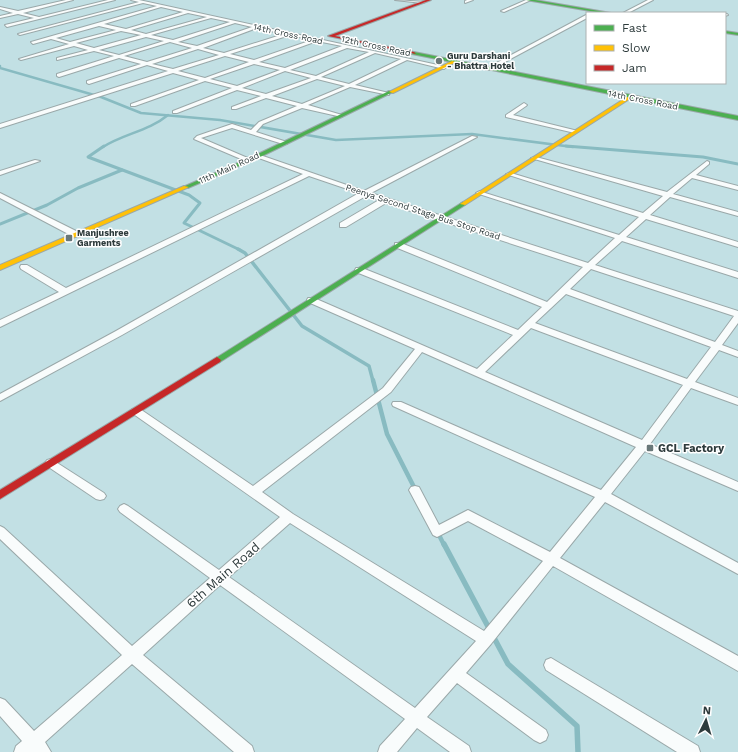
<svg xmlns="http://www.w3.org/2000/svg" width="738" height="752" viewBox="0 0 738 752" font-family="'Work Sans',sans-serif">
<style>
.built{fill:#c2e0e4;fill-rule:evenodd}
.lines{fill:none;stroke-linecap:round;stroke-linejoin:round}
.stream-far4{stroke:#88bbc1;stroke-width:2.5}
.stream-far3{stroke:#88bbc1;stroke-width:3}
.stream-far2{stroke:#88bbc1;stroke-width:3.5}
.stream-far1{stroke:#88bbc1;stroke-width:4.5}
.stream{stroke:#88bbc1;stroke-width:5.5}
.street-casing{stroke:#9aa8a9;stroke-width:2}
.fast-casing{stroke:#9aa8a9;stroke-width:2}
.slow-casing{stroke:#9aa8a9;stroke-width:2}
.jam-casing{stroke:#9aa8a9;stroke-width:2}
.street{fill:#f9fcfc;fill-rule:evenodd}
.fast{fill:#4caf50;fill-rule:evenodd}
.slow{fill:#ffc107;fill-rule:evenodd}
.jam{fill:#c62828;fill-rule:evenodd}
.poi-dot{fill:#697879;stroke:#fff;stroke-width:1.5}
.labels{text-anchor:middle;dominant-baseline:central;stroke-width:3;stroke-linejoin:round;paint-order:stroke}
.far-street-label{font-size:9px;fill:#2e3b3c;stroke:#fff}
.far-poi-label{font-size:9px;font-weight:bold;fill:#2e3b3c;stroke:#fff;text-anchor:start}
.poi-label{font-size:11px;font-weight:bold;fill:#2e3b3c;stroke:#fff;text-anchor:start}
.near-street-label{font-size:13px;fill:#2e3b3c;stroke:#fff}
</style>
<rect width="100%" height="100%" fill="#d6e8ea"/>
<path class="built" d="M0 0H738V752H0ZM587 13H725V83H587Z"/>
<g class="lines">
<g class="stream-far4">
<path d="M0 66V68L101 97 141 113 220 120 336 140 472 134 573 147"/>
<path d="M103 147C123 134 149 131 168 115"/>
</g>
<g class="stream-far3">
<path d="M104 146 88 157 189 195 200 203 184 223 240 250"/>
<path d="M566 146 703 157 738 164"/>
<path d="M0 224 47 205 78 188 122 170"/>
</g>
<path class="stream-far2" d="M238 249 245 253 302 326 369 366 373 381"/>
<g class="stream-far1">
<path d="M373 380 387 434 416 491"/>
<path d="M437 531 444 545"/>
</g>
<path class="stream" d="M444 544 508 664 577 726 578 752"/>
<defs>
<g id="street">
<path d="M66 0H73L23 13 39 17 108 0H115L7 27 5 25 34 18 18 14 0 18V16L13 13 0 9V7L18 11Z"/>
<path d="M131 0H139L447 67 444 69 407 60 355 85 389 93V95L350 87 308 105 342 115V117L302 108 263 124 256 132 287 142V144H283L232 128 201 138 250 159V161L248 162 194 139 197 136 232 124 251 130 259 122 297 106 266 98 236 109H232V107L261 96 237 90 177 113H173V111L232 88 205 81 135 106H131V104L199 80 173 73 0 128V124L168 71 147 65 89 84 87 83V81L141 64 119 58 59 77 57 76V74L114 56 94 51 57 60V58L88 50 74 46 21 60 19 59 69 44 51 39 33 44 31 42 157 6 143 3 20 35 18 34 139 2ZM161 7 183 12 126 29 104 24ZM188 13 207 17 146 34 131 30ZM211 18 230 22 173 40 151 35ZM235 23 252 27 197 46 178 42ZM99 26 116 30 70 42 56 38ZM257 28 284 34 224 53 203 48ZM121 31 141 35 94 48 76 43ZM290 35 312 40 254 60 230 54ZM146 37 164 41 119 55 99 50ZM317 41 342 46 285 68 259 62ZM170 42 192 48 147 62 124 56ZM347 48 369 52 316 76 290 70ZM198 49 219 55 173 69 152 64ZM375 53 401 59 349 84 321 77ZM225 56 249 62 205 78 178 71ZM254 64 280 70 237 86 210 79ZM285 71 311 78 266 94 242 88ZM317 79 345 86 302 104 272 96Z"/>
<path d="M395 0 425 2 423 3Z"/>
<path d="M467 0H473L465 3V1Z"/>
<path d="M526 0H531L504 12 501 11Z"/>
<path d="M648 0H653L628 13H623Z"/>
<path d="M725 14H727L728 15 725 16Z"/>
<path d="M586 15H587V18L490 70 485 69Z"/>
<path d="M524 103 527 105 526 106 513 115 578 131 575 133 506 117V115Z"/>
<path d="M472 136 477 137 371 193 588 263 615 238 476 193 480 191 482 192 619 235 639 217 506 174 511 173 643 213 663 196 531 158 536 157 667 192 707 161 709 162V164L696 175 738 186V190L692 178 673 194 738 212V216L670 197 650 215 738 242V247L646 219 626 237 738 272V278L622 241 595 265 738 311V323L722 345 738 351V357L719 350 695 382 738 398V405L691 388 650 444 738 482V491L645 451 611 494 738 563V574L605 502 560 558 738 656V671L553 566 491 644 466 673 546 730 548 735 546 740 540 743 534 740 457 683 427 717 469 746 471 752H450L417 728 397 752H378L380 746 405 719 220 585 143 655 252 746 254 752H234L132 664 45 742 51 752H14L16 746 22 741 0 716V698L5 700 34 731 122 655 0 539V526L4 528 132 646 210 578 120 512 118 509 120 506 124 504 128 506 219 570 280 517 132 413 131 411 132 409H140L253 486 383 388 415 349 308 302 307 300 308 298H314L477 369 513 335 356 272 355 270 356 268H362L518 330 542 307 395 247V243H401L547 302 583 267 386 203 346 227H340V223L379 200 366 196 122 335 0 401V394L116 331 359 193 309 176 0 327V320L59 292 21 269 20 267 21 265H27L66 288 303 174 256 157V155H260L364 191ZM591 269 734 316 715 342 570 289ZM566 294 711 347 687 379 535 323ZM531 328 683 385 642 440 485 372ZM422 352 636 447 601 490 401 402H393L392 404 393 406 595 497 550 552 468 510 439 525 419 487 415 486 411 487 409 490 433 535 437 537 441 535 468 521 543 561 484 631 293 514 262 492 391 392ZM290 523 476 641 415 708 229 577Z"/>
<path d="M35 160 40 161 0 175V171Z"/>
<path d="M0 193 80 233 81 235 80 237H74L0 198Z"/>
<path d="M51 459 104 493 106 496 104 499 100 500 96 499 47 466 45 463 47 460Z"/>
<path d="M551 658 698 746 700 752H677L546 670 544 665 546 660Z"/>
</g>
<g id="fast">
<path d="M526 0H535L611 13H602Z"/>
<path d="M725 31 738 33V35L725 33Z"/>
<path d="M414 52 738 116V120L412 54Z"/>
<path d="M389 91 393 92 260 157 188 188 183 187 256 155Z"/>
<path d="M463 202 465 203V205L220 362 217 363 213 360Z"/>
</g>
<g id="slow">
<path d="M452 61 456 62 393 93 389 92Z"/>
<path d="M627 97 631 98 465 205 460 204Z"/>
<path d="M184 186 189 187 0 270V265Z"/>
</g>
<g id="jam">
<path d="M426 0H431L335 36 414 52 416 54 328 36Z"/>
<path d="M217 357 221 360 220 362 0 499V490Z"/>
</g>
</defs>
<use href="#street" class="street-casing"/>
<use href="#fast" class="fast-casing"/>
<use href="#slow" class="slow-casing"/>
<use href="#jam" class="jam-casing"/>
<use href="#street" class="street"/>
<use href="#fast" class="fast"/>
<use href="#slow" class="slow"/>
<use href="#jam" class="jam"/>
</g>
<g class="poi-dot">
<circle cx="439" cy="61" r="4"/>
<rect x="65" y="234" width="8" height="8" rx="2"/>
<rect x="646" y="444" width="8" height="8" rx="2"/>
</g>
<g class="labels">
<g class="far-street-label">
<text transform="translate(288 34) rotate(12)">14th Cross Road</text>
<text transform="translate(376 46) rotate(12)">12th Cross Road</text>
<text transform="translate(643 100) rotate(11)">14th Cross Road</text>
<text transform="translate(229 168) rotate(-24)">11th Main Road</text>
<text transform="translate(423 212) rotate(18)">Peenya Second Stage Bus Stop Road</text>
</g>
<g class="far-poi-label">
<text x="447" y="56">Guru Darshani<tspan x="447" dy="10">- Bhattra Hotel</tspan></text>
<text x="77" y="233">Manjushree<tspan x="77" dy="10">Garments</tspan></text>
</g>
<g class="poi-label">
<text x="658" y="448">GCL Factory</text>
</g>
<g class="near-street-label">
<text transform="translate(223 575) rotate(-41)">6th Main Road</text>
</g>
</g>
<rect x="586" y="12" width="140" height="72" fill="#ffffff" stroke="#abb1b1"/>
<rect x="594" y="25" width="20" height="6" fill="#4caf50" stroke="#abb1b1"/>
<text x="622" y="32" font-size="12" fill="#2e3b3c">Fast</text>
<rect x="594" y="45" width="20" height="6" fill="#ffc107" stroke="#abb1b1"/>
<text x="622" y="52" font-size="12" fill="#2e3b3c">Slow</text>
<rect x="594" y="65" width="20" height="6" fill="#c62828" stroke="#abb1b1"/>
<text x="622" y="72" font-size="12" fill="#2e3b3c">Jam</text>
<g transform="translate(706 720) rotate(5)" stroke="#ffffff" stroke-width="3" paint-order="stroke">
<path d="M0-3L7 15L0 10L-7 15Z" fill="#2e3b3c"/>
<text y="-6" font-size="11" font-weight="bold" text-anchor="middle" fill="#2e3b3c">N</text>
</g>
</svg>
